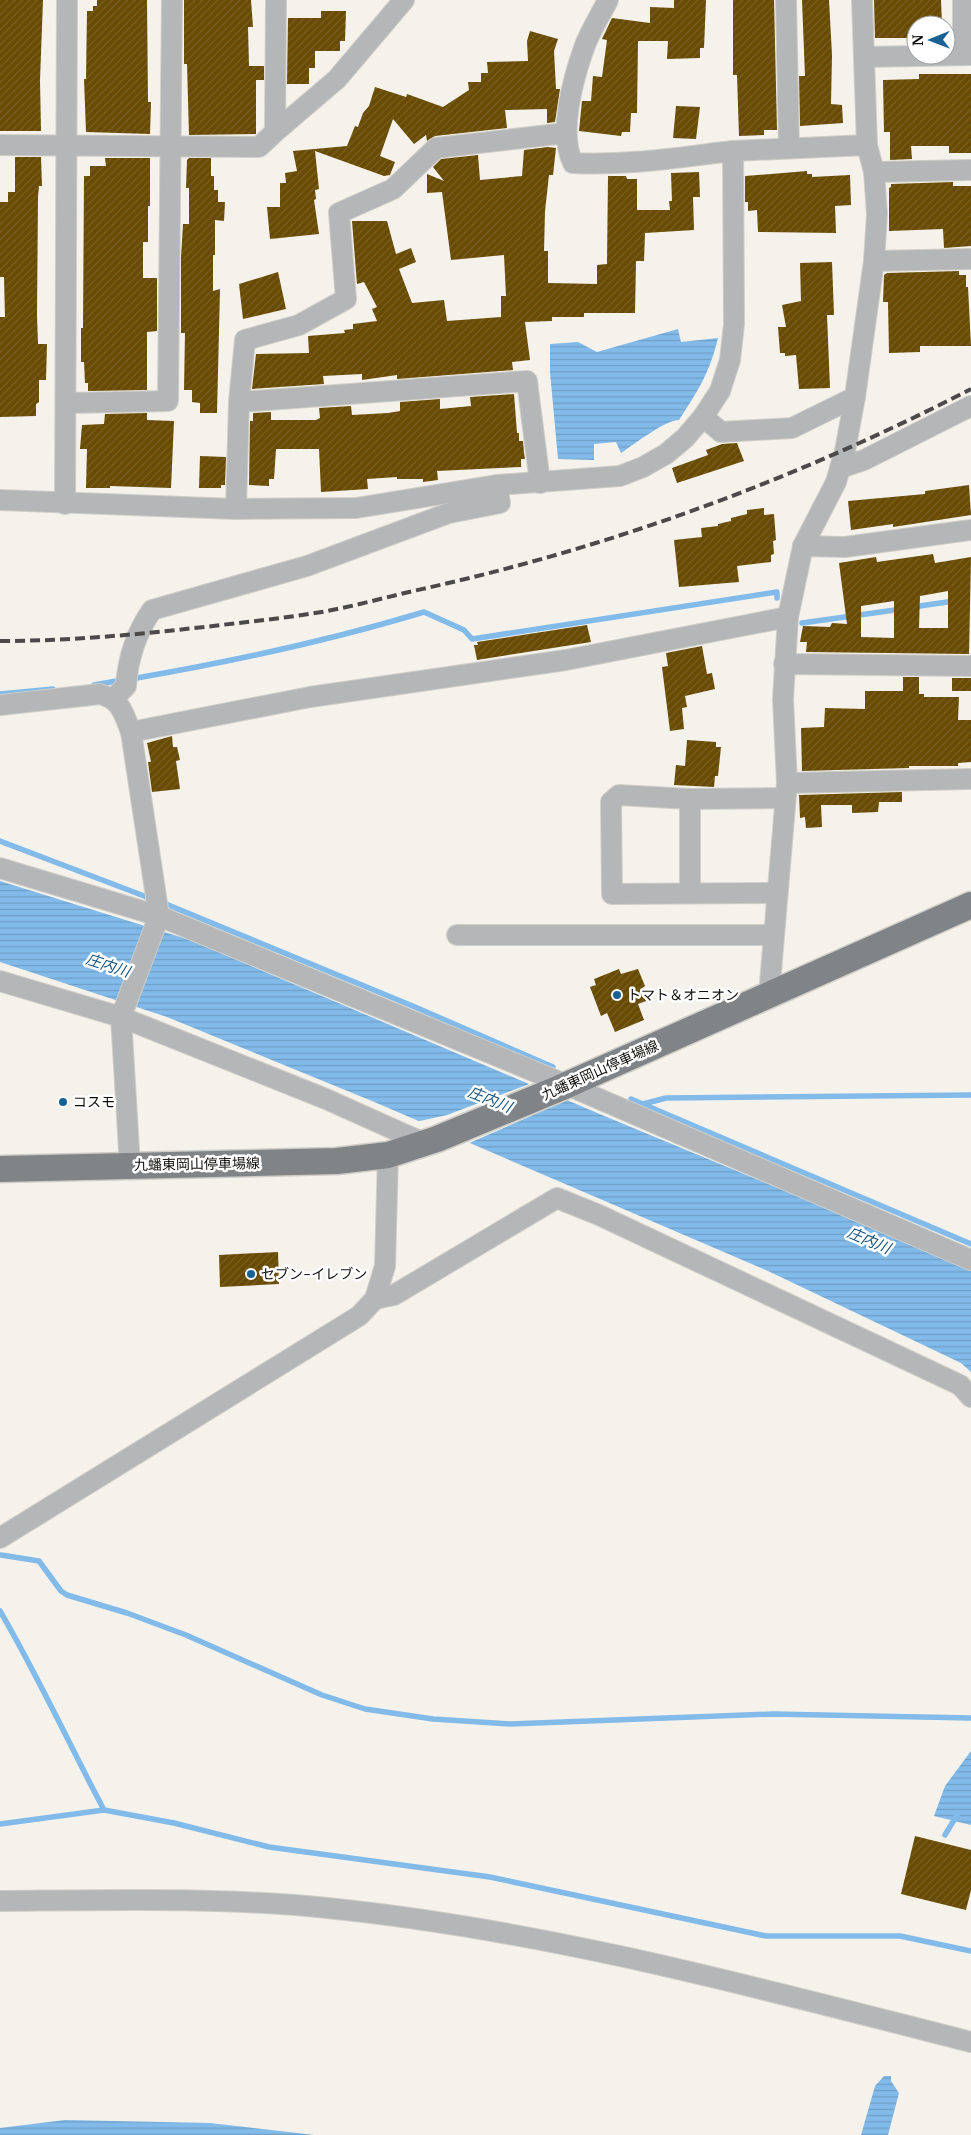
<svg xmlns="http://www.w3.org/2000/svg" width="971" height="2135" viewBox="0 0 971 2135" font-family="Merriweather,'Noto Sans JP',serif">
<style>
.water{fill:url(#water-rules)}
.pier{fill:#f5f2ec}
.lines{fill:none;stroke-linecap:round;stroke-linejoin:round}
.stream{stroke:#82bae9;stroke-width:5.5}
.building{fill:url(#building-hatch);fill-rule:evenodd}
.minor-casing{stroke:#d0cec8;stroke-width:22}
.major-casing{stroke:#d0cec8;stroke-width:29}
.minor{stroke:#b4b6b8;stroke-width:20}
.major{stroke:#808487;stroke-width:26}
.rail{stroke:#4b4a48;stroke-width:4;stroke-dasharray:10 5;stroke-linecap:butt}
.poi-dot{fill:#176195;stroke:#fff;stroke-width:2}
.labels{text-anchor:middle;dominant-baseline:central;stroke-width:5;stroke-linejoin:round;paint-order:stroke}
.poi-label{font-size:14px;fill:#100f0e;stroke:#fff;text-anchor:start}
.street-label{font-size:14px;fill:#100f0e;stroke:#fff}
.water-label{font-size:15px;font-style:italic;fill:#165481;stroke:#fff}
</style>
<defs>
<pattern id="water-rules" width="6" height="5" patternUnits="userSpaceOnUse" patternTransform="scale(1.25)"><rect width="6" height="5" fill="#82bae9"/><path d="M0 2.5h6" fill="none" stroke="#6f9fc7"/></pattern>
<pattern id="building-hatch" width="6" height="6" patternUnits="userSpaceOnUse" patternTransform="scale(1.25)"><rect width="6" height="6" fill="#684a00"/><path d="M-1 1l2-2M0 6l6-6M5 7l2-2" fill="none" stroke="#786025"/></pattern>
</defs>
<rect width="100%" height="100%" fill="#f5f2ec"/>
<g class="water">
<path d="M678 329 681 342 718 338C710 372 698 391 679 420 665 420 635 444 621 453L616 442 594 444V460L558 459 550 372V344L578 342 597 352Z"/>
<path d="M0 881 190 940 602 1115 971 1268V1372L961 1363 768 1271 372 1101 167 1017 0 962Z"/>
<path d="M971 1751V1825L934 1816 945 1786Z"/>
<path d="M884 2076H891V2081L899 2093 888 2135H861L875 2086Z"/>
<path d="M65 2120 210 2123 314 2135H0V2128Z"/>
</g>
<path class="pier" d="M532 1083 570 1099 467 1144 415 1122 447 1115Z"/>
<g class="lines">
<g class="stream">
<path d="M913 607 954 601"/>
<path d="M802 623 902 609"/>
<path d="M131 679C230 662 328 641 424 612L464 630 472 639 777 592V598"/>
<path d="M94 685 122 680"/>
<path d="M0 694 53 689"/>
<path d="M0 841 152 899"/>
<path d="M161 902 415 1007 553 1067"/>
<path d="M631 1099 971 1244"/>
<path d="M643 1104 666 1098 971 1095"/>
<path d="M1 1555 39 1561 61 1591 67 1595 127 1613 186 1635 322 1695 365 1709 433 1719 510 1724 773 1714 971 1718"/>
<path d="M0 1611C38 1676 69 1744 104 1810"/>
<path d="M0 1824 104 1810 174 1823 269 1847 490 1877 766 1936H900L971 1951"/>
<path d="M945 1835 957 1815"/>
</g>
</g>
<g class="building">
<path d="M0 0H43L40 80 41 131H0Z"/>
<path d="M97 0H147L148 102H151L150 134 86 132 84 79H86L87 11H93V6H97Z"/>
<path d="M184 0H251L253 27H248L249 66H264V80H256V134L189 135 187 64H184Z"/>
<path d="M674 0H706L704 48H700V58L667 59 668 41H638L637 113H631L630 132H622L621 136 579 131 582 101H591L593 76 602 77 607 40 602 39 612 18 650 23V7L674 8Z"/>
<path d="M733 0H774L777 130H764V135L739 136 737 75H733Z"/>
<path d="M802 0H829L832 55 831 104 842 105 843 123 800 126 799 76H805Z"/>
<path d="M874 0H941L942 25H916V38H875Z"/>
<path d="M321 11H346L345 41H340V51H315V68H309V84H287L288 18H321Z"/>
<path d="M530 31 558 39 554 51 556 89H560L555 122 547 123V109L505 110 507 128 435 136 427 141 426 135 414 144 393 119 380 156 395 162 390 175 384 176 315 151 319 189 315 190 316 199 314 200 319 234 270 239 267 207H280V183H286L285 173 297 171 293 151 347 146 355 126 358 127 363 113 369 106 375 87 406 97 407 94 443 107 469 90 468 82H481V73H488L487 62 528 61 527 41Z"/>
<path d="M919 74H971V153H949V146H911L912 159 890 160V132H884L883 80 919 79Z"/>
<path d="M676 106 700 107 696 139 673 138Z"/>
<path d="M548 147 556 148 553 175H549L545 211 544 251H548V283L597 284V265L607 264 608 176H626L627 179H637V210H670L669 201H672L671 173 699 172 700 197H693L694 230 645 233 644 261H636L635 313H584V317H552V321L525 322 530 360 512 362 513 370 397 379V375L362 380V374L323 376 324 384 252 389 256 354 309 353 308 336 345 333 344 330 353 329V324L377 321 372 309 377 307 364 282 357 284 352 221H387L396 254 411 248 416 262 399 269 412 303 444 300 447 321 501 317V296H506L504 255 451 260 442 192 427 193V174L444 181 433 167 441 159 478 155 480 180 522 176 524 150Z"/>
<path d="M15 157H41L42 186H39L38 197 37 315 38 344H47L46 380H39V402L36 404V416L0 417V317H5L4 277H0V202H8V192H15Z"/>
<path d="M105 158H150V206H148V242H143V278H157V331L147 332V390L88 391V383H85L84 362H81V328H83L84 176H90V166H106Z"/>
<path d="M189 158H211V176H214V190H218V202H225L224 221 215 220V255H213V291L220 289 217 413H200V403L192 402V390H184L185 333H181V258L183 224H189V188H186L187 160Z"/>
<path d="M807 171V174H812V177L850 175 851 205 835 206 836 233 758 232 757 210 748 211V202H745V176Z"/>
<path d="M953 182V186H971V246L944 248 943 229 889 231V188L891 187V184Z"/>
<path d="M832 262 834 315H827L830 388 799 389 796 355 785 356V353H780L778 327H786L782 305 801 301 800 263Z"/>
<path d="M959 271V275H966V287H968L971 346H920V352L889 353 888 302H883L884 275 887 273Z"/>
<path d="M278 272 286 309 243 319 239 284Z"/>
<path d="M514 394 517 433H519V441H523L524 453 525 459H521V467L437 471 438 480 423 482V479H397V477L367 479 368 489 321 492 319 449H276L274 479H269V486L249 485 250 421H253V413L271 412V420H316L320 418 319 408 351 406 352 415 388 413 400 411V402L440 399V409L471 406 470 397Z"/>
<path d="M147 413V420L174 421 171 488 110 486V488H86L87 449H80L82 425 104 424 105 414Z"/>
<path d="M737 443 744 461 677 483 672 468 708 455 706 450 722 444Z"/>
<path d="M200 456 226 457 225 485H221V488H199Z"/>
<path d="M969 485 971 515 893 527V524L851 530 848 501 925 494V491Z"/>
<path d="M764 508V515L774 514 776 540 773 541 774 554 771 555V562L737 566 739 582 679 587 674 540 702 537 701 528 718 526V524L731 521V518L747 514V510Z"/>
<path d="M933 554 935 563 971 557 969 654 806 652 807 642H800L803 626 830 627 832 623 847 624 839 563 876 557 877 562ZM948 591V628H919L920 596ZM894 601V638L861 637V606Z"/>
<path d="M587 625 591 642 477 660 474 645H478L477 642Z"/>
<path d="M702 646 707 674 712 673 715 689 685 696 687 707 682 708 684 729 670 731 662 667 668 666 666 653Z"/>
<path d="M903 677H919V694H924V697H959L958 720H971V762L958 763V766H909V768L802 771 801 728 824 727 825 708 865 709V691H903Z"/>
<rect x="952" y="678" width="19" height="13"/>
<path d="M172 736 173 747H177L180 760 176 761 180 789 152 792 148 762H151L147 743Z"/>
<path d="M687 740 716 742V747H721L718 776H715L714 787 674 785 676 765 685 766Z"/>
<path d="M902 792V802H879L878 812 852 813V805H821L822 827 806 828 805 817 800 818 799 795Z"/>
<path d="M619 969 621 974 638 969 645 986 641 989 646 1001 638 1004 644 1020 615 1032 607 1013 601 1016 590 987 596 985 594 979Z"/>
<path d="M278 1252 279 1284 220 1287 219 1255Z"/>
<path d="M915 1836 971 1850V1890L966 1910 901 1894Z"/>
</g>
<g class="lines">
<defs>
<g id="minor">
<path d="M608 0C600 16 590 31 584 48 573 79 558 133 573 163 627 166 680 157 733 151"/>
<path d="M786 0 789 148"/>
<path d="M862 0 867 145"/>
<path d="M963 0V55"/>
<path d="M864 57 971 55"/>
<path d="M275 132 337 79 404 0"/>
<path d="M0 145 259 147 275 132 276 0"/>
<path d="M874 261 971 259"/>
<path d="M239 402 245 340 299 325 346 299 339 213 393 189 436 148 566 133"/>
<path d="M67 403 168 401 172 0"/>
<path d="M703 417 721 432 792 428 855 397"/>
<path d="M840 468 864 460 971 406"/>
<path d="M0 500 236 509 356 508 497 485"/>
<path d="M65 504 67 0"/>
<path d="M236 509 239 402 527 381 540 483"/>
<path d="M803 546 845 547 971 530"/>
<path d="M784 664 971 666"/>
<path d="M114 698 126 686C128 657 136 633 152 610L307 566 449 513 500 503 497 485 620 476 643 467 666 454 685 438 703 417 720 391 730 360 734 324 733 151 867 145 874 172"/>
<path d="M0 705 100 694C121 700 123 712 131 732L310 697 566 660 788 617"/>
<path d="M787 783 971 779"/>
<path d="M690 799V893"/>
<path d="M0 868 159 916 567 1085 971 1260"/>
<path d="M776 893 612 894 611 802 619 795 690 799 785 798"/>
<path d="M457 935H773"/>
<path d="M0 981 121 1017 326 1099 424 1143"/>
<path d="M769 995 787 783 783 699 788 617 803 546 836 482 845 451 855 397 874 261 877 214 874 172 971 170"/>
<path d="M130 1166 121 1017 159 916 131 732"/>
<path d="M375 1299 394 1295 557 1198 599 1215 960 1385 971 1397"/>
<path d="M0 1538 359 1316 375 1299 385 1266 388 1155"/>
<path d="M0 1901C109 1900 218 1897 327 1908 546 1930 758 1988 971 2042"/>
</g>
<path id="major" d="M0 1169 337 1161 388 1155 437 1139 560 1088 971 905"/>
</defs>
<use href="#minor" class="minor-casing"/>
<use href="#major" class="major-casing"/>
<use href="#minor" class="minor"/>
<use href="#major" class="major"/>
<path class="rail" d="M0 641C72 641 142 634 213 626 245 622 277 619 309 614 344 609 379 599 413 591 607 549 795 480 971 389"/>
</g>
<g class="poi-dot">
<circle cx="617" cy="995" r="5"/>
<circle cx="63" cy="1102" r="5"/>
<circle cx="251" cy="1274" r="5"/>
</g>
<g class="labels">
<g class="poi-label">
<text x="627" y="995">トマト＆オニオン</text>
<text x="73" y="1102">コスモ</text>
<text x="261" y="1274">セブン-イレブン</text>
</g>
<g class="street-label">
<text transform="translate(600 1070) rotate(-24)">九蟠東岡山停車場線</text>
<text transform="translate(197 1164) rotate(-1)">九蟠東岡山停車場線</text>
</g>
<g class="water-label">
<text transform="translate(108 965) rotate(18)">庄内川</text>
<text transform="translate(490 1099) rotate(22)">庄内川</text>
<text transform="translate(869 1240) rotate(23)">庄内川</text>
</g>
</g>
<g transform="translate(931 40) rotate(269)"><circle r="24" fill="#ffffff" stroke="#9f9f9f"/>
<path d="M0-4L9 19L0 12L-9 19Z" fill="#176195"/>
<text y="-8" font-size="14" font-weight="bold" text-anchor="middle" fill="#100f0e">N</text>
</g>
</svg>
